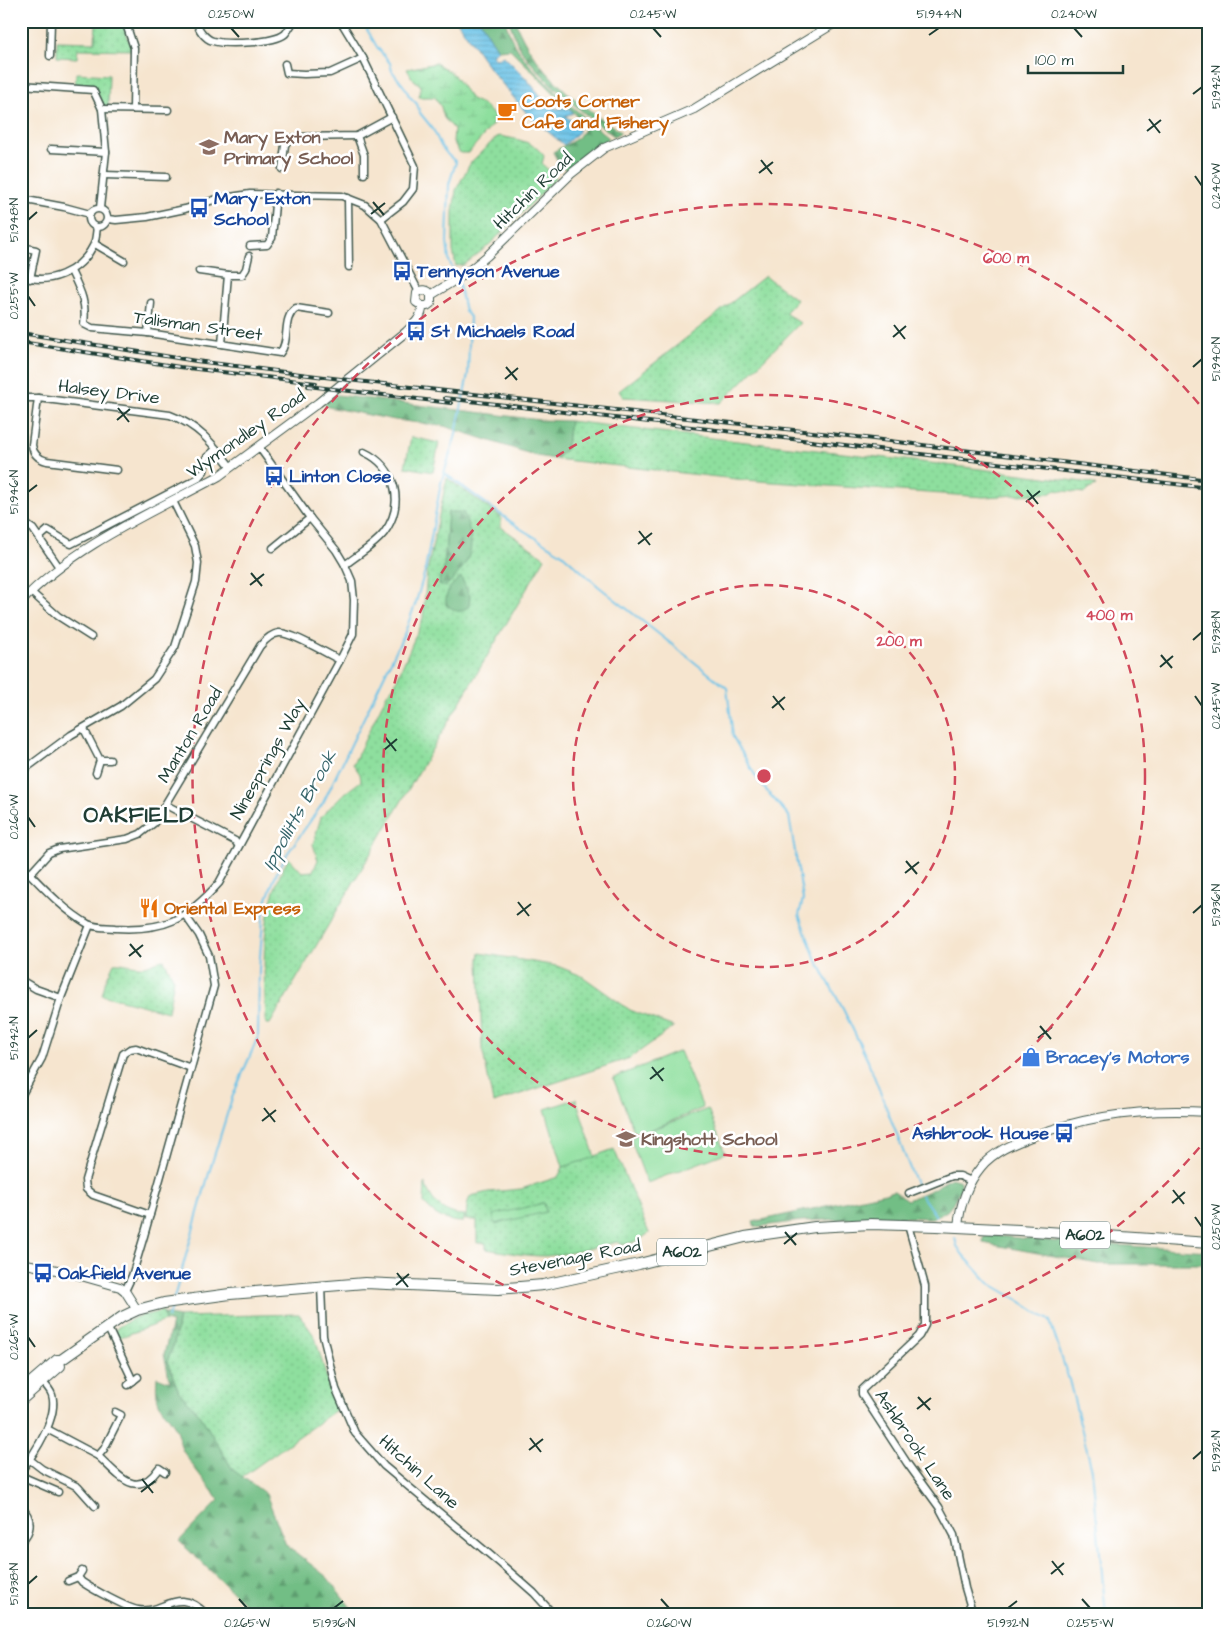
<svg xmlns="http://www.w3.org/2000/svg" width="1230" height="1636" viewBox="0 0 1230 1636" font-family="'Architects Daughter',sans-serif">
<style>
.grass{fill:url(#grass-dots);stroke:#568e69;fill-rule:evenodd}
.forest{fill:url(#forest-firs);stroke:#487e5c}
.wetland{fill:url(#wetland-marsh);stroke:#568e69}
.garden{fill:#8edf9e;stroke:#568e69}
.water{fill:url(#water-rules);stroke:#45808e}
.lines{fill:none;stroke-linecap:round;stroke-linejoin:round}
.stream{stroke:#6bc3e8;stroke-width:2}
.minor-casing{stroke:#3f564b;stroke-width:9}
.tertiary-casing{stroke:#3f564b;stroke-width:10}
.primary-casing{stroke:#3f564b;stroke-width:12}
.minor{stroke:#fff;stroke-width:6}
.tertiary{stroke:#fff;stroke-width:8}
.primary{stroke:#fff;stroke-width:10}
.rail-casing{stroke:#1f3d34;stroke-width:4}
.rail{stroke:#fff;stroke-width:2;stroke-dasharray:5.5;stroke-linecap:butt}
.ticks{fill:none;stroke:#1f3d34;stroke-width:2}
.ring{fill:none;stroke:#d1495b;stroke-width:2.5;stroke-dasharray:9 6}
.labels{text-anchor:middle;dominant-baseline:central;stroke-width:5;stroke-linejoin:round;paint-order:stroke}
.shield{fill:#fff;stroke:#627771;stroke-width:1}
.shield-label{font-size:16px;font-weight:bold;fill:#1f3d34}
.food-label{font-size:18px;font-weight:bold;fill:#c56008;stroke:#fff;text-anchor:start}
.education-label{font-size:18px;font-weight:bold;fill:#785e54;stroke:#fff;text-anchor:start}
.street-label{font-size:18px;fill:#1f3d34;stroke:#fff}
.transit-label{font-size:18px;font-weight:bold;fill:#164399;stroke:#fff;text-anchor:start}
.shop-label{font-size:18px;font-weight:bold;fill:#366cbe;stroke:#fff;text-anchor:start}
.water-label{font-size:19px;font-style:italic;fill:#36656a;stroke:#fff}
.district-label{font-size:22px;font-weight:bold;letter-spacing:1px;fill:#1f3d34;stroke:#fff}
.centre{fill:#d1495b;stroke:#fff;stroke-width:2.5}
.ring-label{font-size:15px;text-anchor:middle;font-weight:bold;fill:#d1495b;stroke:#fff;stroke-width:5;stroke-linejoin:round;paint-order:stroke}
.neatline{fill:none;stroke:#1f3d34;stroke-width:2}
.ticks-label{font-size:12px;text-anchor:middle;fill:#1f3d34}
</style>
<defs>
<pattern id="grass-dots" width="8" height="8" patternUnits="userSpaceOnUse" patternTransform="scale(1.25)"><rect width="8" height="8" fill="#8edf9e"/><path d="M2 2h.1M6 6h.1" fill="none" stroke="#7ac089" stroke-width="1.8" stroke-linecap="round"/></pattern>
<pattern id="forest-firs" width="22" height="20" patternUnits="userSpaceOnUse" patternTransform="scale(1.25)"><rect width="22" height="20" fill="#72be85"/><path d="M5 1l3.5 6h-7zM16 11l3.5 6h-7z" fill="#5d9c6e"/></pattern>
<pattern id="wetland-marsh" width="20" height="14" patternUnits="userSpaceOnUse" patternTransform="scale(1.25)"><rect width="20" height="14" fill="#8edf9e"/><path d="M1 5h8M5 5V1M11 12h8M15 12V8" fill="none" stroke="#7ac089"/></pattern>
<pattern id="water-rules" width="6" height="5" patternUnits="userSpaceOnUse" patternTransform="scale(1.25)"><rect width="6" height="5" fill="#6bc3e8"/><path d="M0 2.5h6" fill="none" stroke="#57a0bd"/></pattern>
</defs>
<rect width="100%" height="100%" fill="#fff"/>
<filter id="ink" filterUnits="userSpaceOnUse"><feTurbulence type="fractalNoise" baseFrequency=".02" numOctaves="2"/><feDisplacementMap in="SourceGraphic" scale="10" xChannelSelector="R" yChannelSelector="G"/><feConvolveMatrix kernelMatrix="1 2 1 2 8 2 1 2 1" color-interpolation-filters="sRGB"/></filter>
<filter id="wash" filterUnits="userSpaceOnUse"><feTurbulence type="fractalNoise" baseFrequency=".0096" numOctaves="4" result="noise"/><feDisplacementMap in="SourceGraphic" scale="20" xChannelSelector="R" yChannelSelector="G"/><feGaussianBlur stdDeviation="1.12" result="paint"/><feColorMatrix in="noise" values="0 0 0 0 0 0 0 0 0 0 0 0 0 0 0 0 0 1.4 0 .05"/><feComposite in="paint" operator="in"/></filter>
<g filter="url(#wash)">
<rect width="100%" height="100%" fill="#f6e5cf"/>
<g class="grass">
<path d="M96 21H122L132 50 78 49 77 58 57 57V41L95 42Z"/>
<path d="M76 73 109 75 108 107H104L95 88 75 86Z"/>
<path d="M498 136C517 139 533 141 544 156L542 164 556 177 539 196 488 246 464 265 456 266 453 251V212L456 190 471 162Z"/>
<path d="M765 276 797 300 785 313 800 323 721 403 623 397 619 391Z"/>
<path d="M570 421C744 443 918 460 1091 483L1096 486 1089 489 1085 493 1054 490 1051 493 984 497 745 480 555 459 566 449Z"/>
<path d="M411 437 439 443 433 472 405 467Z"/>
<path d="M447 478 501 517V527L545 558 270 1024H266C264 967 258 909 289 858L302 872 313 871 318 860 313 844 321 817 341 796 361 781 360 774 353 764 387 694 395 684 423 618 427 572ZM448 512 455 578 440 577 444 570Z"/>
<path d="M480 953 557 966 582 976 630 1010 674 1027 630 1058 493 1103 482 1047 479 959Z"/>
<path d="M164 960 174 979 168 1012 102 995 106 980 114 963C124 962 134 967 144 966 151 965 155 961 164 960Z"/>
<path d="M614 1149 649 1233 638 1241 622 1245 618 1242C594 1247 569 1255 545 1256 525 1256 506 1252 486 1249V1243H477V1220H465C468 1211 465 1204 471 1196L488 1192 521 1189 558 1177 563 1167Z"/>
<path d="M425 1183C431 1202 444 1215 465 1215L463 1222C447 1222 434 1216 424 1203Z"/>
<path d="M163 1311 165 1321 118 1338 115 1333 118 1327 136 1317Z"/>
<path d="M299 1314 315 1337 336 1410 242 1477 233 1470 200 1415 179 1392 167 1361 174 1344 179 1317Z"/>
</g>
<g class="forest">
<path d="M480 21H505C508 28 510 36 514 43 531 74 581 114 609 138L568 170 561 167 553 152 578 138 584 129 583 122 510 49 498 50Z"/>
<path d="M509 21H515C535 72 577 103 621 132L614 136C584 114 535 75 517 43 514 36 512 28 509 21Z"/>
<path d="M337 395 540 420 570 421 566 449 555 459 537 456 444 426 395 420 328 407 324 404Z"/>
<path d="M448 512H463C478 546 472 562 445 587L439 584 440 577 444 570Z"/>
<path d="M461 577 470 596 469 606C457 615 458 611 446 605 445 591 451 585 461 577Z"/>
<path d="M951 1178 961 1181V1188L951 1206 947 1211 932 1218 890 1217 801 1221 755 1227 753 1222 894 1191 907 1200 931 1190Z"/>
<path d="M987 1235 1051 1241 1209 1251V1264H1098L983 1243V1238Z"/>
<path d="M164 1314 179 1317 174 1344 167 1361 179 1392 200 1415 233 1470 266 1494 286 1545 327 1577 352 1609 355 1615H257L179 1541 219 1500C207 1483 192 1467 182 1449 179 1443 180 1436 177 1430 163 1406 154 1408 157 1377L170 1382 164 1354 172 1323 165 1321Z"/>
</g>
<path class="wetland" d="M436 63 453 74 471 99 484 105 496 118C489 132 477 141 469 153H460L453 142 454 129 444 118 441 107 435 97H419L421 86 412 78 407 69Z"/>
<g class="garden">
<path d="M680 1051 703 1108 645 1132 708 1109 725 1153 647 1183 630 1138 636 1136 613 1078Z"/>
<path d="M576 1099 595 1157 563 1167 545 1109Z"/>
<path d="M544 1203 546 1212 495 1224 493 1215Z"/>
</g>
<path class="water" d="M457 21H480L498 50 492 55 495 59 504 56 524 76 545 101 557 109 566 107 573 113 565 116 578 125 579 132 564 145 529 116 489 68Z"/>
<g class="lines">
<g class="stream">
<path d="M362 21 377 47 390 63 392 71 406 89 409 96 417 104 420 113 433 129 441 146 448 155 456 162 449 184 447 242 449 261 456 276"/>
<path d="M444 473 521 529 561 553 598 586 727 688 733 737 759 782 789 816 803 899 799 915 815 957 844 1011 868 1061 916 1184"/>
<path d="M921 1195 936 1216"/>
<path d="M955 1238 957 1246 963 1255 989 1283 1020 1301 1050 1321 1069 1380 1092 1470 1106 1615"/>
<path d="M174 1298 211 1166 232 1098 258 1037 259 969 264 907 276 874 287 854 323 803 405 632 416 602 425 571 441 483 455 438 468 374 470 317 465 311 458 280"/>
<path d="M168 1317 172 1305"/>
<path d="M1172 1615 1209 1605"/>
</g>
</g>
</g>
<g filter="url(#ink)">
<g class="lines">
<defs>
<g id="minor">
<path d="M125 21 134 48 133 109"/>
<path d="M197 21C197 28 205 39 213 41 227 45 274 43 285 34 288 31 291 25 294 21"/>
<path d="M337 21 343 25 363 58 415 166 413 189 403 202 381 219"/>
<path d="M50 56 51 21"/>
<path d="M285 64 287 73 304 74 330 73 363 58"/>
<path d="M21 85 93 90 102 109 106 152 100 208"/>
<path d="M102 109 168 110"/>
<path d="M357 136 364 155V174"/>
<path d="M51 149 106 152"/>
<path d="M282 169 285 145 289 139 300 137 357 136 392 117"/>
<path d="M105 175 166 177"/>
<path d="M348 198 349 267"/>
<path d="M21 199 64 207 90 214"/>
<circle cx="98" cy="218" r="9"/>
<path d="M108 219 116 220 147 217 185 209 217 199 250 194 342 196 365 205 381 219 419 292"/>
<path d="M95 244 124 261"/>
<path d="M250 246 267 245 272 238 276 193"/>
<path d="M21 247 36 250 30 279"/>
<path d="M71 271C80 290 87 302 84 324L92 328 148 333 280 353C291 340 281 319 296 308L329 313"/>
<path d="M199 271 228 275"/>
<path d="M21 275C48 286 80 272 93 246 96 241 96 233 97 227"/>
<path d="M148 333 151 303"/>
<path d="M222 344 228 275H242L246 269 249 256"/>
<path d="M21 398H38L170 415C198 425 214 445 231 467"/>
<path d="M38 398 32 445C33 454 39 459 47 461L117 470"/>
<path d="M21 521 33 529 59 567"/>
<path d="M40 537 48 530 71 544 197 479 204 471 206 458 216 449"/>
<path d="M273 548 310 518"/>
<path d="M345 565C357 555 374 546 384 533 405 505 397 467 364 452"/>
<path d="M31 592 58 616 91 637"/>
<path d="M84 729 100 760 96 773"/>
<path d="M100 760H110"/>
<path d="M21 772 71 735 121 706 154 679 175 647 196 582 198 563 195 546 173 501"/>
<path d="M166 805 235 841 238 845"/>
<path d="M21 865C42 886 62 909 88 924 95 928 106 927 115 928 165 931 186 920 219 883L340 660 353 634 354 600 352 581 345 565 336 550 310 518 259 447"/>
<path d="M30 874 49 853 59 849 127 839 140 834 154 823 260 646C265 640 271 634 279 633 292 632 327 654 340 660"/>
<path d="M21 980 36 989 61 998"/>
<path d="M21 1096 42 1058 61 998 90 925"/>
<path d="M909 1193 952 1176H960L971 1181"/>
<path d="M150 1215 93 1195 86 1189 85 1180 123 1054 130 1049 136 1048 191 1068"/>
<path d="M908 1225 925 1286V1325L919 1336 862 1390V1394L907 1463 939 1507 954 1535 965 1588 973 1615"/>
<path d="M321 1286 323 1336 336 1389 355 1433 384 1466 501 1564 534 1593 554 1615"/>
<path d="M125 1291 132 1276 144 1236 214 986 209 956 199 935 185 915"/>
<path d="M107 1326 133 1381"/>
<path d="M128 1385 138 1377"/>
<path d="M47 1429 98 1456 104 1449 121 1415 115 1412"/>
<path d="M98 1456C119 1475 136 1501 159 1468L165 1472"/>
<path d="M29 1459 42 1469 78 1487 95 1506"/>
<path d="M21 1471C34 1454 59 1417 52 1395 50 1389 45 1384 40 1379"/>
<path d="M21 1476 58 1492"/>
<path d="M21 1507C32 1517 33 1531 21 1541"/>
<path d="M82 1571 78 1577 82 1582C92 1589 127 1608 138 1610 164 1615 177 1584 207 1615"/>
<path d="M68 1581 78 1577"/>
</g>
<g id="tertiary">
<path d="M431 295 465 274 487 256 572 173 604 148 694 109 838 21"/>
<path d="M422 306 416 302 417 293C422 289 428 289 431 295"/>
<path d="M422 306H427L431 303V295"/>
<path d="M21 602C75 545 151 513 219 476L231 467 318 403 406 332C413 325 423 317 422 306"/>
<path d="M958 1227C960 1205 966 1185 981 1167 995 1150 1016 1143 1036 1135 1092 1114 1149 1108 1209 1112"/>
<path d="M21 1263 67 1272 120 1287 125 1291 137 1310"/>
</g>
<g id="primary">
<path d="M21 1391 57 1360H61L122 1317 137 1310 164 1303 230 1294 365 1283 498 1289 543 1285 639 1264 745 1237 815 1227 871 1224 936 1226 1019 1230 1209 1243"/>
<path d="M21 1400 60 1366"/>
</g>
</defs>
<use href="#minor" class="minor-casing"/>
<use href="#tertiary" class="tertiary-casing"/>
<use href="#primary" class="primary-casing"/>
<use href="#minor" class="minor"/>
<use href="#tertiary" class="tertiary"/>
<use href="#primary" class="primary"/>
<defs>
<g id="rail">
<path d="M21 333 196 361 357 381 857 437 1209 480"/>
<path d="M21 342 180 367 316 383"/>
<path d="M308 386 451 403"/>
<path d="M445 398 1209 488"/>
</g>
</defs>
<use href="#rail" class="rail-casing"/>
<use href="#rail" class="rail"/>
</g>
</g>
<path class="ticks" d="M231 28 239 37M653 28 661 37M1074 28 1082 37M929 35 939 28M1193 94 1202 87M1149 119 1160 133M1147 131 1161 120M761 160 772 174M759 173 773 162M1195 176 1202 186M373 202 384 215M371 214 385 203M28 220 37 212M28 296 35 306M894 325 905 339M893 337 906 326M506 367 517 380M1193 367 1202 359M505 379 518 368M118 408 129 422M117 420 130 409M1027 490 1038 504M28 492 37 485M1026 502 1040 491M639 531 650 545M638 544 652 533M251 573 262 586M250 585 264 574M1193 640 1202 632M1161 655 1172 668M1160 667 1173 656M773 696 784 710M1195 696 1202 706M772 708 785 697M385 737 396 751M384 750 397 739M28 817 35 827M906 861 917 874M905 873 919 862M518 902 529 916M1193 913 1202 905M517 915 531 904M130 944 141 957M129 956 143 945M1040 1026 1051 1039M28 1038 37 1030M1038 1038 1052 1027M652 1067 663 1081M650 1079 664 1068M264 1108 275 1122M262 1121 276 1110M1173 1190 1184 1204M1172 1203 1185 1192M1195 1217 1202 1227M785 1232 796 1245M784 1244 797 1233M397 1273 408 1287M396 1285 409 1274M28 1337 35 1347M918 1397 930 1410M917 1409 931 1398M530 1438 541 1452M529 1450 543 1439M1193 1459 1202 1451M142 1479 153 1493M141 1492 155 1481M1052 1561 1063 1575M1051 1574 1064 1563M28 1584 37 1576M239 1599 247 1608M661 1599 669 1608M1082 1599 1090 1608M334 1608 343 1601M1008 1608 1017 1601"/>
<g class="ring">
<circle cx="764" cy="776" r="191"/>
<circle cx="764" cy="776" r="381"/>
<path d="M1209 1136A572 572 0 1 1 1209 416"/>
</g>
<defs>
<symbol id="cafe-bare" viewBox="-9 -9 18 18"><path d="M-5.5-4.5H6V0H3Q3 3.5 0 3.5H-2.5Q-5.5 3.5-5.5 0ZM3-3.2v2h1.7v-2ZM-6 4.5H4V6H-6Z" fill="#e8710a" stroke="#fff" stroke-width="2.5" paint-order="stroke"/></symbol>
<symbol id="school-bare" viewBox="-9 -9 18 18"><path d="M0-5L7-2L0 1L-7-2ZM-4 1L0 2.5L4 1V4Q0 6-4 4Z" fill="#8d6e63" stroke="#fff" stroke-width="2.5" paint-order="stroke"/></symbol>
<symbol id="bus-bare" viewBox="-9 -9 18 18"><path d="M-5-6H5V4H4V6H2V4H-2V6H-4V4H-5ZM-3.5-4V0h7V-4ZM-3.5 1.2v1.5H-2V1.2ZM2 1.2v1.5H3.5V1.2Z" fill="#1a4fb4" stroke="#fff" stroke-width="2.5" paint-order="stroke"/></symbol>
<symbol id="restaurant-bare" viewBox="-9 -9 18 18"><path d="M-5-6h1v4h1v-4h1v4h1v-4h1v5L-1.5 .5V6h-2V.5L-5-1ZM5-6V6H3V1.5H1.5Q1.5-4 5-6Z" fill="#e8710a" stroke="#fff" stroke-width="2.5" paint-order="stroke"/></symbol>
<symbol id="shop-bare" viewBox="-9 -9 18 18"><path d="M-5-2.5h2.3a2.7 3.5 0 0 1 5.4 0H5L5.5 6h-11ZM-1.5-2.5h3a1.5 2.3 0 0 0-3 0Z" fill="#3f7fe0" stroke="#fff" stroke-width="2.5" paint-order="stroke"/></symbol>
</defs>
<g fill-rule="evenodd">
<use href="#cafe-bare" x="493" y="97" width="28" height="28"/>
<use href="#school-bare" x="195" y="133" width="28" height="28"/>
<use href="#bus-bare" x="185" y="194" width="28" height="28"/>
<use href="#bus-bare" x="388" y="257" width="28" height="28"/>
<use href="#bus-bare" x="402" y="317" width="28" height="28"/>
<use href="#bus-bare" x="260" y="462" width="28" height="28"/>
<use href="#restaurant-bare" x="135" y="894" width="28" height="28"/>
<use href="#shop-bare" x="1017" y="1043" width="28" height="28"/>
<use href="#bus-bare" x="1050" y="1119" width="28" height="28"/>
<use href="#school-bare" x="612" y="1125" width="28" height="28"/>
<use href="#bus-bare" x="29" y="1259" width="28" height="28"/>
</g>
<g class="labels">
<g class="shield">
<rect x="1060" y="1221.5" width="50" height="27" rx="4"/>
<rect x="657" y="1238.5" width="50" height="27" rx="4"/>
</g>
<g class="shield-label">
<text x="1085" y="1235">A602</text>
<text x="682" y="1252">A602</text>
</g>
<g class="food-label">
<text x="522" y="101">Coots Corner<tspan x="522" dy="21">Cafe and Fishery</tspan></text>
<text x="164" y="908">Oriental Express</text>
</g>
<g class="education-label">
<text x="224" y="137">Mary Exton<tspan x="224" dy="21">Primary School</tspan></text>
<text x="641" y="1139">Kingshott School</text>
</g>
<g class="street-label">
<text transform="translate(533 191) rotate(-44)">Hitchin Road</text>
<text transform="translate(198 326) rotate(8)">Talisman Street</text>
<text transform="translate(109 392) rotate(7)">Halsey Drive</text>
<text transform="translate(246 434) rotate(-35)">Wymondley Road</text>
<text transform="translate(190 735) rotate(-59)">Manton Road</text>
<text transform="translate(268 759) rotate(-61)">Ninesprings Way</text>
<text transform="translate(575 1258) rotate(-11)">Stevenage Road</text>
<text transform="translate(915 1445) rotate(56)">Ashbrook Lane</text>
<text transform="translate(419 1472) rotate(42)">Hitchin Lane</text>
</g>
<g class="transit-label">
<text x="214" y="198">Mary Exton<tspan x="214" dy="21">School</tspan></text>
<text x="417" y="271">Tennyson Avenue</text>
<text x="431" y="331">St Michaels Road</text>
<text x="289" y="476">Linton Close</text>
<text x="1049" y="1133" text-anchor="end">Ashbrook House</text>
<text x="58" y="1273">Oakfield Avenue</text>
</g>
<g class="shop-label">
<text x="1046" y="1057">Bracey's Motors</text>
</g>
<g class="water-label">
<text transform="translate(300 810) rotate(-61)">Ippollitts Brook</text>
</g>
<g class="district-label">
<text x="139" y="815">OAKFIELD</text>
</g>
</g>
<circle cx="764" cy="776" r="8" class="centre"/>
<g class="ring-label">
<text x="1006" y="263">600 m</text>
<text x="1109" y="620">400 m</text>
<text x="899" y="646">200 m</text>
</g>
<rect width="1230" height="1636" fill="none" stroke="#fff" stroke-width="55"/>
<path d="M1028 65v8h95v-8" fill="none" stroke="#1f3d34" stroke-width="2.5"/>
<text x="1035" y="65" font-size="15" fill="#1f3d34" stroke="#ffffff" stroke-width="4" paint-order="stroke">100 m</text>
<rect x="28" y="28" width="1174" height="1580" class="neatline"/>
<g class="ticks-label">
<text x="231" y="18">0.250°W</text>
<text x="653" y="18">0.245°W</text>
<text x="939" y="18">51.944°N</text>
<text x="1074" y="18">0.240°W</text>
<text transform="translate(1216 87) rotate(-90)" y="4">51.942°N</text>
<text transform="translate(1216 186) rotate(-90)" y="4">0.240°W</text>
<text transform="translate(14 220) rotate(-90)" y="4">51.948°N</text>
<text transform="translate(14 296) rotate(-90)" y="4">0.255°W</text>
<text transform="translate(1216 359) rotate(-90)" y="4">51.940°N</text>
<text transform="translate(14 492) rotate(-90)" y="4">51.946°N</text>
<text transform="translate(1216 632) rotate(-90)" y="4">51.938°N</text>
<text transform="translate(1216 706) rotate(-90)" y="4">0.245°W</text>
<text transform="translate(14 817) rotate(-90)" y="4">0.260°W</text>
<text transform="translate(1216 905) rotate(-90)" y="4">51.936°N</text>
<text transform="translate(14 1038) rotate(-90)" y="4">51.942°N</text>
<text transform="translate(1216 1227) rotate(-90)" y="4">0.250°W</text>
<text transform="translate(14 1337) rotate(-90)" y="4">0.265°W</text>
<text transform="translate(1216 1451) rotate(-90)" y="4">51.932°N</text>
<text transform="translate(14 1584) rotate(-90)" y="4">51.938°N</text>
<text x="247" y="1627">0.265°W</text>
<text x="334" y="1627">51.936°N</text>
<text x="669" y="1627">0.260°W</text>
<text x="1008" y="1627">51.932°N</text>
<text x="1090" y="1627">0.255°W</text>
</g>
</svg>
